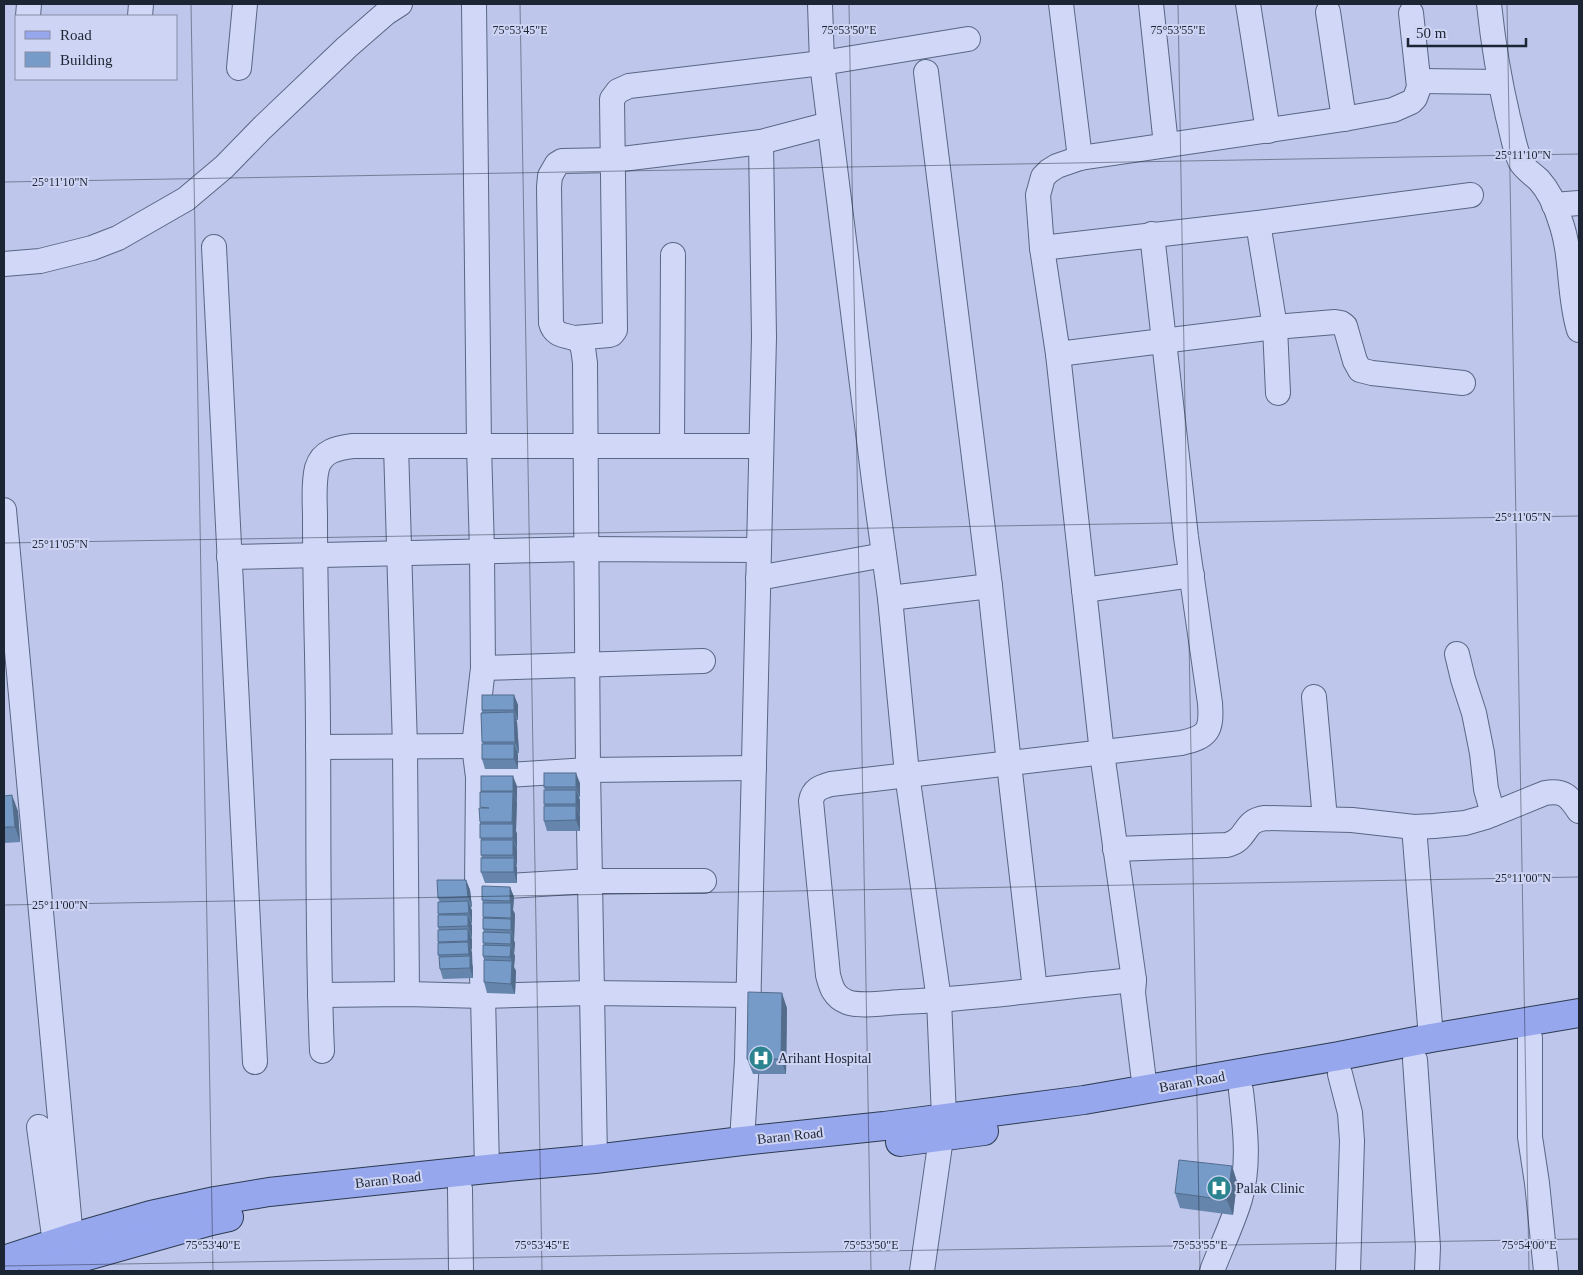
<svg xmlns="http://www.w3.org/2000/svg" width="1583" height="1275" viewBox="0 0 1583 1275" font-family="'Times New Roman',serif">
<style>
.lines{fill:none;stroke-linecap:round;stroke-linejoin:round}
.minor-casing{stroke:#586783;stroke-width:26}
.major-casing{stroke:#2c3b50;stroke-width:30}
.minor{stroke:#d1d7f7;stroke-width:24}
.major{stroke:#97a7ee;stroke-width:28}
.wall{fill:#6585ac}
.shaded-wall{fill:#536c8c}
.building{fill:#769bc8;stroke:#536c8c}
.ticks{fill:none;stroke:#1c2533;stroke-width:1;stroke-opacity:0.45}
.labels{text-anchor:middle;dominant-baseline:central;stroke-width:4;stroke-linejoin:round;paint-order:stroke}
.poi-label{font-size:14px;fill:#1c2533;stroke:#ced4f3;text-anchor:start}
.street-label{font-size:14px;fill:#1c2533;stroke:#ced4f3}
.ticks-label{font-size:12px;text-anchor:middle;fill:#1c2533;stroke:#ced4f3;stroke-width:4;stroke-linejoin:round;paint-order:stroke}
</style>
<rect width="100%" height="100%" fill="#bec6eb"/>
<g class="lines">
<defs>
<g id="minor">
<path d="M474 4 479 446 482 551 483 668 474 746 478 777 477 888 483 996 487 1169"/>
<path d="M820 4 822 63 874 481 890 598 907 774 939 1000 944 1117 922 1271"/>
<path d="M1061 4 1080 158"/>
<path d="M1151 4 1166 145"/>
<path d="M1248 4 1268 131"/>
<path d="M1489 4C1493 42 1499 79 1508 117 1512 132 1514 147 1520 161 1525 170 1532 173 1539 180 1549 191 1556 207 1560 220 1573 256 1568 295 1579 330"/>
<path d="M1328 12 1344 119"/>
<path d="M28 16 29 4"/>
<path d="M140 16 141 4"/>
<path d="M239 68 245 4"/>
<path d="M926 72 990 586 1009 764 1035 990"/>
<path d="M1419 81 1500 82"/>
<path d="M1554 205 1579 203"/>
<path d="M1258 223 1275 327 1278 393"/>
<path d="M214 247 255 1062"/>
<path d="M1042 248 1258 223 1471 195"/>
<path d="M4 264 40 261 92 248 118 238 186 199 224 167 262 128 347 47 386 13 400 4"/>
<path d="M575 338 609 335 612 334 615 330 612 99 618 91 629 86 822 63 968 39"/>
<path d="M1058 354 1275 327 1335 322 1341 323 1345 326 1355 361 1360 370 1372 373 1463 383"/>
<path d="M672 445 673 255"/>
<path d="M396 446 405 747 407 994"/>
<path d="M4 510 71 1238"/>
<path d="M229 557 585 549 759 550"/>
<path d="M758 578 884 555"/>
<path d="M1084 590 1192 575"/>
<path d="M890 598 990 586"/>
<path d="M1457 654 1463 679 1474 713 1482 753 1486 789 1493 814"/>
<path d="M483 668 703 661"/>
<path d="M1314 697 1325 819"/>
<path d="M318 747 474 746"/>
<path d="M478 777 588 770 754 768"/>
<path d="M1414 827 1431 1038"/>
<path d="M1115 849 1227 845C1249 839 1242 821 1265 818L1352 820 1414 827 1434 826 1465 823 1486 817 1545 793C1564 790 1569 796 1579 811"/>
<path d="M477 888 590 881H704"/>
<path d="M1134 980C1056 987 978 999 900 1002 885 1003 860 1007 847 1002 834 997 831 987 828 975L811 801C813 789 821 787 831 784L1181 743C1208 737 1212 731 1210 703L1186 537 1152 234"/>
<path d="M320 995 407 994 483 996 591 993 749 995"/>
<path d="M1530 1038V1137L1537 1183 1546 1271"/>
<path d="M322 1051C316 919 320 786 317 654 316 608 315 563 315 518 315 502 313 484 317 468 322 451 337 448 353 446H760"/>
<path d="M1415 1060 1428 1247 1427 1271"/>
<path d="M1340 1074 1350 1113 1352 1141 1348 1271"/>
<path d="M1145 1089 1133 993 1134 980 1102 753 1058 354 1042 248 1038 195 1043 177 1049 171 1057 166 1080 158 1344 119 1393 110 1411 102 1415 98 1419 87 1411 13"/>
<path d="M39 1127 55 1243"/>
<path d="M742 1141 747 1060 764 337 761 142"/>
<path d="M595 1159 588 770 585 363C584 357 584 351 582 346 576 331 556 342 551 323L549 187 550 176 554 169 557 164 562 161 614 160 761 142 829 124"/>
<path d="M460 1189 461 1271"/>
<path d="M1212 1271C1221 1247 1233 1223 1240 1199 1250 1164 1245 1126 1241 1091"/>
</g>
<g id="major">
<path d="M900 1142 984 1131"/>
<path d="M4 1260 71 1238 151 1215 215 1201 269 1192 487 1169 595 1159 742 1141 884 1126 1084 1100 1339 1056 1431 1038 1579 1013"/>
<path d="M34 1271 211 1221 229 1217"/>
</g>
</defs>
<use href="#minor" class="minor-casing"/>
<use href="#major" class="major-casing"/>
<use href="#minor" class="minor"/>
<use href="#major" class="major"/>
</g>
<g class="wall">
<path d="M514 695 518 705V720H516L517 722 519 753H517L518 769H485L482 759 483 744 482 742V710Z"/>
<path d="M580 783V797H579L580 800V815H579L580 831H547L544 821 545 790 544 787Z"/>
<path d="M517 786 516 831 517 834V865H516L517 868V883H485L481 872 482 858 481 855V840L480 822 481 808V791Z"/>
<path d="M4 796 18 811 20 842 4 843Z"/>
<path d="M466 880 470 890 472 907H471L472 911V923H471L472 937H471L472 939 471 951 472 964 473 966V978L443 979 440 969 439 957 438 955V942L439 930 438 927 440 902 438 898Z"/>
<path d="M510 887 514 897 513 910 515 914 514 941 515 943 514 954 515 956 514 967 516 971 515 994 487 993 484 982V960L483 956 484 932 483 929V904L482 900Z"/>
<path d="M787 1008 786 1074H753L747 1059Z"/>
<path d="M1232 1166 1237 1182 1233 1215 1180 1208 1175 1193Z"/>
</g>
<g class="shaded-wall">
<path d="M514 695 518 705V720L514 710Z"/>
<path d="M514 712 517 722 519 753 515 742Z"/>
<path d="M514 744 518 754V769L514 759Z"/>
<path d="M576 773 580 783V797L576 787Z"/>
<path d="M513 776 517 786V801L513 791Z"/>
<path d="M576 790 580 800V815L576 804Z"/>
<path d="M513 792 517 802 516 831 517 834V848L513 838V825L512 822Z"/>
<path d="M12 795 18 811 20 842 15 827Z"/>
<path d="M576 806 580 816V831L576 820Z"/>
<path d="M513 840 517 850V865L513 855Z"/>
<path d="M514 858 517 868V883L514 872Z"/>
<path d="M466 880 470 890 472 907 468 897Z"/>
<path d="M510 887 514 897 513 910 515 914 514 941 511 930V905L510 901Z"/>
<path d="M468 901 472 911V923L469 913Z"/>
<path d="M468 915 472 925V937L468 926Z"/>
<path d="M468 929 472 939V951L468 941Z"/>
<path d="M511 933 515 943 514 954 511 944Z"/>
<path d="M468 942 472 952 473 978 470 968Z"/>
<path d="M511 946 515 956 514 967 516 971 515 994 511 984 512 961 510 957Z"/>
<path d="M782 993 787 1008 786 1074 781 1059Z"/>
<path d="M1232 1166 1237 1182 1233 1215 1227 1200Z"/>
</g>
<g class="building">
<rect x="482" y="695" width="32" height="15"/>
<path d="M514 712 515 742H482L481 713Z"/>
<rect x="482" y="744" width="32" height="15"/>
<rect x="544" y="773" width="32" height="14"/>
<rect x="481" y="776" width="32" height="15"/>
<rect x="544" y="790" width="32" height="14"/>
<path d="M480 792H513L512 822H480L479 808H489L480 807Z"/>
<path d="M12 795 15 827H4V796Z"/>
<path d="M544 806H576V820L544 821Z"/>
<rect x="480" y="824" width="33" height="14"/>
<rect x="481" y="840" width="32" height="15"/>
<rect x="481" y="858" width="33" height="14"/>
<path d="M437 880H466L468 897 438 898Z"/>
<path d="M482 886 510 887V901L482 900Z"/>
<path d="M468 901 469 913 438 914V902Z"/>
<path d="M483 903H511V918L483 917Z"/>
<path d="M438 915H468V926L438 927Z"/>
<path d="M483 918 511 919V930L483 929Z"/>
<path d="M468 929V941L438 942V930Z"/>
<path d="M483 932 511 933V944L483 943Z"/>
<path d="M468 942 469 954 438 955V943Z"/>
<path d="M483 945 511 946 510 957 483 956Z"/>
<path d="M470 956V968L440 969 439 957Z"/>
<path d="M484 960 512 961 511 984 484 982Z"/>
<path d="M748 992 782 993 781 1059H747Z"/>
<path d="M1179 1160 1232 1166 1227 1200 1175 1193Z"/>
</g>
<path class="ticks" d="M191 4 213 1271M520 4 542 1271M849 4 871 1271M1178 4 1200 1271M1507 4 1529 1271M4 182 1579 154M4 543 1579 516M4 905 1579 877M4 1266 1579 1239"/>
<defs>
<symbol id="hospital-disc" viewBox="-11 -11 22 22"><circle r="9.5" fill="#2b838f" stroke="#ced4f3"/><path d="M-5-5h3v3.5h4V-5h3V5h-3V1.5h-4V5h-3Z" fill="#fff"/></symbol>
</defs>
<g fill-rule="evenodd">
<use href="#hospital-disc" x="747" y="1044" width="28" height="28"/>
<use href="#hospital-disc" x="1205" y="1174" width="28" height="28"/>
</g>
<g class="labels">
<g class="poi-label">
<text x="778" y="1058">Arihant Hospital</text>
<text x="1236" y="1188">Palak Clinic</text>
</g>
<g class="street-label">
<text transform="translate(1192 1082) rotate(-10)">Baran Road</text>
<text transform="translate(790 1136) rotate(-6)">Baran Road</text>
<text transform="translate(388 1180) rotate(-6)">Baran Road</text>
</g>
</g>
<g class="ticks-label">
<text x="520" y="34">75°53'45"E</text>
<text x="849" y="34">75°53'50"E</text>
<text x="1178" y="34">75°53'55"E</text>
<text x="1523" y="159">25°11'10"N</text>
<text x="60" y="186">25°11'10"N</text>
<text x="1523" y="521">25°11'05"N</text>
<text x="60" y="548">25°11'05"N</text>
<text x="1523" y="882">25°11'00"N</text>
<text x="60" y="909">25°11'00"N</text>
<text x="213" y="1249">75°53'40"E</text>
<text x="542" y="1249">75°53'45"E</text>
<text x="871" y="1249">75°53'50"E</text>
<text x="1200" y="1249">75°53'55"E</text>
<text x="1529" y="1249">75°54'00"E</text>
</g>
<rect width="1583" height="1275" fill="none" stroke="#1c2533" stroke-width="10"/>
<rect x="15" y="15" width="162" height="65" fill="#ced4f3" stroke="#878ea6"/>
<rect x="25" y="31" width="25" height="8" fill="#97a7ee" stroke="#878ea6"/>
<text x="60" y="40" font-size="15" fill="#1c2533">Road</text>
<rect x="25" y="52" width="25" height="15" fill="#769bc8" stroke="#878ea6"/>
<text x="60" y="65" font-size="15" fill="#1c2533">Building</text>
<path d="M1408 38v8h118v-8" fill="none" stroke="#1c2533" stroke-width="2.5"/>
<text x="1416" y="38" font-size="15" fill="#1c2533" stroke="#ced4f3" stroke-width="4" paint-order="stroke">50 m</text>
</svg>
